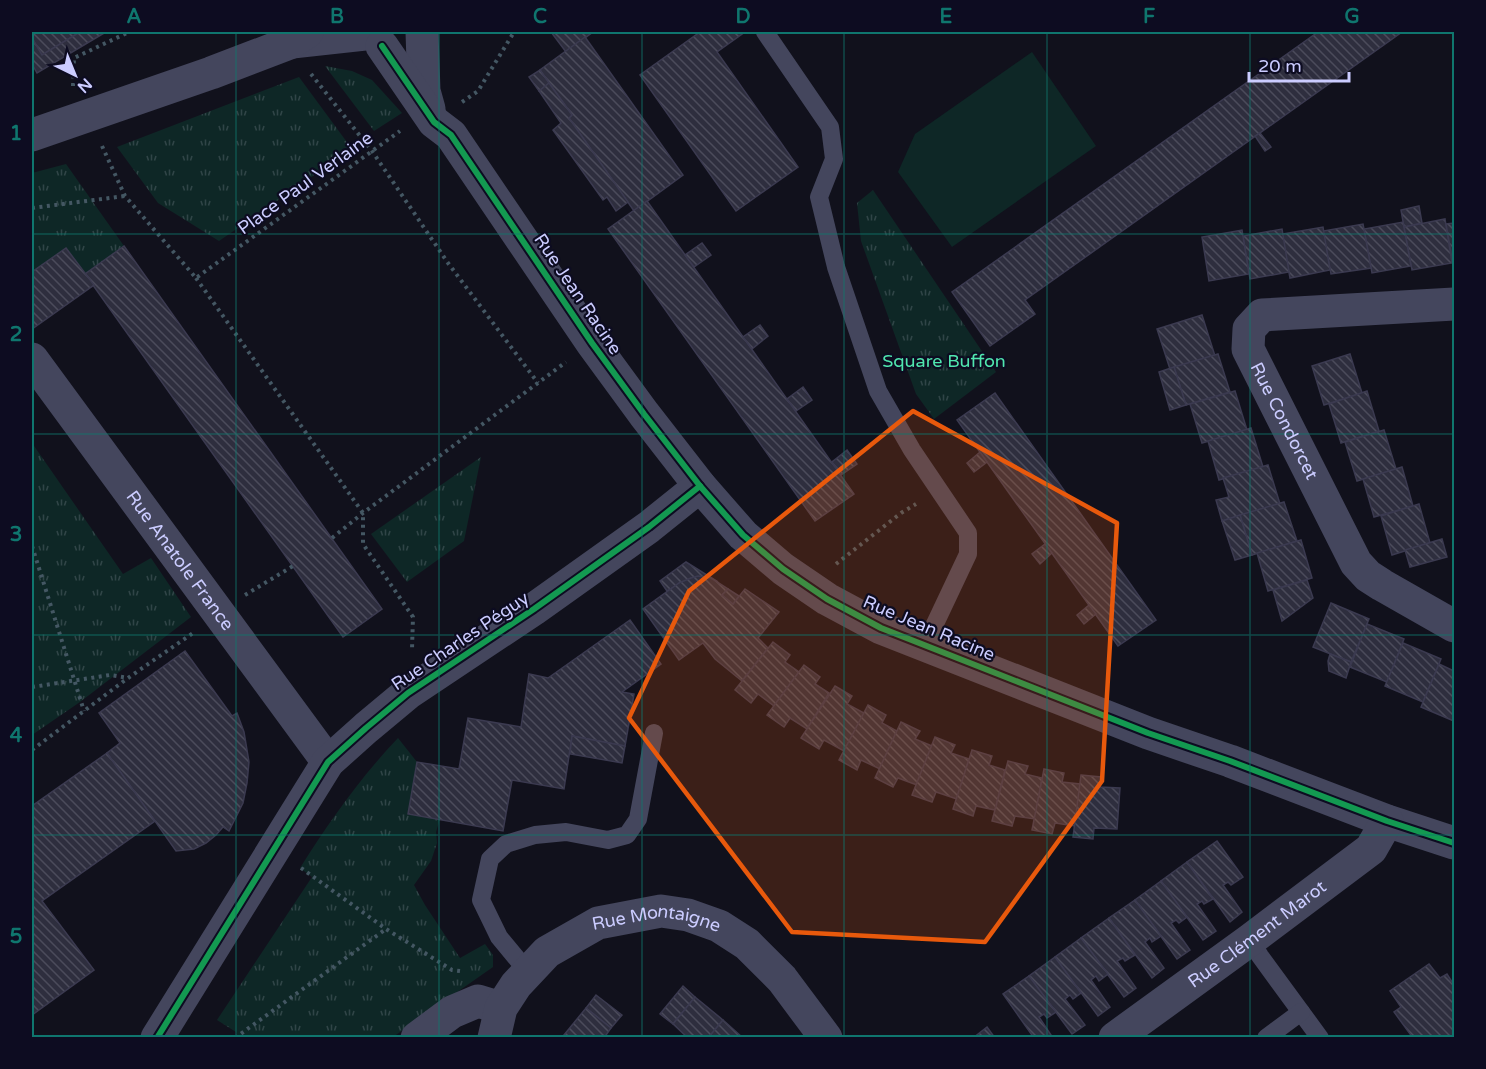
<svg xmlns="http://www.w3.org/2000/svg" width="1486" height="1069" viewBox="0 0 1486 1069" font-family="'Varela Round',sans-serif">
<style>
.grass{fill:url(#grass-tufts)}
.pitch{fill:#0e2726}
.building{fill:url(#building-back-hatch);stroke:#3b3a50;stroke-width:1.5}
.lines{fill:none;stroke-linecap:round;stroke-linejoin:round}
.path{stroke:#445763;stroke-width:4;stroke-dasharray:3 4.5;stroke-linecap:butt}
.service{stroke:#44465d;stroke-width:18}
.minor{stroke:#44465d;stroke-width:33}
.cycleway-casing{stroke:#0d0c21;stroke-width:10}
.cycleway{stroke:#139951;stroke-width:6}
.marked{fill:#e8590c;fill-opacity:0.2;stroke:#e8590c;stroke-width:4.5;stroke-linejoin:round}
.grid{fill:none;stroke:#0f766e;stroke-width:1.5;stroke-opacity:0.55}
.labels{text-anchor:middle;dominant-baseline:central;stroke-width:4.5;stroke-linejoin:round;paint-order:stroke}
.street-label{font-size:18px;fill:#cbccff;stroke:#0d0c21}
.park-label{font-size:18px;fill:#50e6af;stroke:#0d0c21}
.neatline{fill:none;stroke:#0f766e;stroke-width:2}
.grid-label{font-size:20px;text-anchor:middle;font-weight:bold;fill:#0f766e}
</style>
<defs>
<pattern id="grass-tufts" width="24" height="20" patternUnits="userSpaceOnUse" patternTransform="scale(1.5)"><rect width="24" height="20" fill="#0e2726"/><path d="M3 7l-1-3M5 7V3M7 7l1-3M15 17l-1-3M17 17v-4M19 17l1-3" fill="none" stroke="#304547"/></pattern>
<pattern id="building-back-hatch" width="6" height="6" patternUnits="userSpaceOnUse" patternTransform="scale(1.5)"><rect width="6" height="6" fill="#2e2e3e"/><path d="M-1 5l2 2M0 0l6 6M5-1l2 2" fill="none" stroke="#4b4b5b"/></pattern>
</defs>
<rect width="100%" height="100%" fill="#11111c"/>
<g class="grass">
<path d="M325 66 352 71 372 80 402 113 374 131Z"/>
<path d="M299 77 352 149 219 241 158 203 117 147Z"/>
<path d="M66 164 124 246 85 274 66 248 32 272V173Z"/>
<path d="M873 190 996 372 934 419 916 394 861 241 857 203Z"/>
<path d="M32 443 123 574 151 558 191 617 80 702 32 735Z"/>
<path d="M481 457 464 541 407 582 371 534Z"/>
<path d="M398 738 417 762 408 814 440 819 436 832 437 843 431 861 414 885 425 905 460 958 485 944 493 955V967L393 1037H238L236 1032 217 1020 312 877 300 868C329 822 360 778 398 738Z"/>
</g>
<path class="pitch" d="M1032 52 1096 146 952 247 898 172 915 134Z"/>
<g class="building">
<path d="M32 32H80L42 55 32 38Z"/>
<path d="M80 32H106L37 73 32 64V38L42 55Z"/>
<path d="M551 32H593L566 52Z"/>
<path d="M700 32H745L717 52 798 167 736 211 640 75Z"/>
<path d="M1318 32H1402L1025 300 1035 314 990 346 952 292Z"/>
<path d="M585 37 683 175 634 211 569 118 572 115 540 70Z"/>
<path d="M540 70 549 83 539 91 529 77Z"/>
<path d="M549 83 572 115 569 118 628 202 616 211 607 197 603 200 553 130 561 123 539 91Z"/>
<path d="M1260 133 1271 147 1265 151 1255 136Z"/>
<path d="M647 201 854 494 815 521 608 229Z"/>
<path d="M1419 206 1422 223 1404 227 1401 210Z"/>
<path d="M1445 219 1452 263 1412 270 1404 227Z"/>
<path d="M1403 222 1411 266 1372 273 1364 229Z"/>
<path d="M1454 223V269L1446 224Z"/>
<path d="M1363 224 1371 268 1331 274 1323 231Z"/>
<path d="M1323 227 1330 270 1290 278 1282 234Z"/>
<path d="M1282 229 1289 272 1250 279 1243 236Z"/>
<path d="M1242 230 1249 274 1209 281 1202 237Z"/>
<path d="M702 243 711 255 694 267 685 255Z"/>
<path d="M124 246 382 609 343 637 85 274Z"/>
<path d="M66 248 94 285 32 329V272Z"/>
<path d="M1202 315 1215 356 1170 369 1157 329Z"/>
<path d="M760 325 768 336 752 349 743 337Z"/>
<path d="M1218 354 1230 392 1186 405 1174 367Z"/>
<path d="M1350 354 1362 393 1324 405 1312 366Z"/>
<path d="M1174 367 1186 405 1170 410 1159 372Z"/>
<path d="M803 387 812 400 796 411 787 399Z"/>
<path d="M1235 391 1247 430 1202 443 1190 404Z"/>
<path d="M1367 391 1379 431 1341 443 1329 404Z"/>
<path d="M995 393 1156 620 1118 646 957 420Z"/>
<path d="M1251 428 1263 467 1219 480 1208 441Z"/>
<path d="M1384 430 1396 469 1357 481 1345 442Z"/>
<path d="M847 450 857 464 841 475 832 462Z"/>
<path d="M980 452 987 462 974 472 967 463Z"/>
<path d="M1268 465 1280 504 1222 521 1216 500 1229 497 1223 478Z"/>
<path d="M1402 467 1413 506 1374 517 1363 479Z"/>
<path d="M1284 502 1297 541 1252 555 1240 515Z"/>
<path d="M1419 504 1430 543 1392 555 1381 516Z"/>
<path d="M1240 515 1252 555 1235 560 1222 521Z"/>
<path d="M1442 539 1447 557 1410 567 1405 550Z"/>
<path d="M1301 540 1312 578 1268 591 1257 553Z"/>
<path d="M1045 544 1052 553 1040 564 1032 554Z"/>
<path d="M686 562 718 582 711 578 705 577 691 578 667 591 660 581Z"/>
<path d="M698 576 711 578 728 589 722 595 733 604 745 589 779 612 758 638 768 648 742 681 715 659 703 643 679 660 643 609 679 583 691 578Z"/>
<path d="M1307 580 1313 598 1282 621 1273 590Z"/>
<path d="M728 589 739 596 733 604 722 595Z"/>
<path d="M1331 603 1369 619 1351 662 1313 647Z"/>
<path d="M1089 605 1096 614 1084 624 1077 615Z"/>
<path d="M630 620 661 664 622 692 634 694 625 746 572 736 564 789 512 780 503 831 408 814 417 762 459 769 468 718 521 727 529 674 548 678Z"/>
<path d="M1367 624 1404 639 1387 682 1350 667Z"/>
<path d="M773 642 790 655 785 662 799 672 774 706 758 694 751 703 735 690Z"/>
<path d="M1403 643 1441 659 1423 702 1385 686Z"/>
<path d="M185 651 232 716 237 713 244 732 249 762 247 783 243 803 229 831 223 827 216 835 206 843 194 849 176 851 107 753 120 743 99 713Z"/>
<path d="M1330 654 1351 662 1346 678 1329 671 1328 661Z"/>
<path d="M1439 664 1454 671V721L1421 707Z"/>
<path d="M804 665 820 677 815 684 829 693 807 729 790 718 784 727 767 715Z"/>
<path d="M835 686 852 696 847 704 864 713 844 751 824 740 819 749 801 738Z"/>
<path d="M868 705 886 715 882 723 897 731 880 769 861 760 857 770 839 760Z"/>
<path d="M901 722 920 731 915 739 932 746 917 785 898 778 893 787 875 778Z"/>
<path d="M572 736 625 746 622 763 570 754Z"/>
<path d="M935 737 955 745 951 753 969 759 957 799 936 792 932 802 912 795Z"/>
<path d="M972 750 992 756 989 765 1005 770 995 810 976 806 973 816 953 809Z"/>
<path d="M107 753 155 821 42 901 94 970 32 1015V806Z"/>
<path d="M1008 761 1028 766 1025 774 1042 778 1035 819 1015 816 1012 826 992 821Z"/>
<path d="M1044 769 1064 773 1062 782 1080 784 1075 826 1055 823 1052 834 1032 830Z"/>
<path d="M1081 775 1101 777 1100 787 1120 788 1117 829 1094 828 1093 839 1073 837Z"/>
<path d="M1217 841 1243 877 1231 885 1228 882 1223 885 1242 912 1230 922 1187 862Z"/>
<path d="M1187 862 1213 899 1204 904 1202 901 1197 904 1216 931 1203 940 1161 881Z"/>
<path d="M1161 881 1187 917 1179 923 1176 920 1171 923 1190 950 1177 959 1135 900Z"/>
<path d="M1135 900 1161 936 1152 942 1150 938 1145 942 1164 968 1152 978 1109 918Z"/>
<path d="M1109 918 1135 955 1125 961 1123 958 1117 961 1136 988 1124 997 1081 938Z"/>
<path d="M1081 938 1108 974 1099 981 1096 976 1091 980 1110 1007 1098 1016 1055 957Z"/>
<path d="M1055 957 1081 993 1073 999 1070 995 1065 999 1085 1025 1072 1034 1029 976Z"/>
<path d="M1429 964 1440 978 1447 974 1454 985V1038H1413L1394 1012 1401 1007 1390 991Z"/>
<path d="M1029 976 1056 1012 1047 1018 1044 1014 1039 1017 1053 1038H1034L1003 994Z"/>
<path d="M683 986 695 997 673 1024 660 1014Z"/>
<path d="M596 995 622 1015 611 1028 586 1008Z"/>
<path d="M695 997 723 1020 708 1038H688L673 1024Z"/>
<path d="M586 1008 611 1028 604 1038H567L564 1035Z"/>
<path d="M723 1020 743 1038H708Z"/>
<path d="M987 1027 995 1038H973Z"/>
</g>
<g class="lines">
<g class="path">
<path d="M311 74 372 151 448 263 538 383"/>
<path d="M73 86 74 58 129 32"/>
<path d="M462 102 478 91 514 32"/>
<path d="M102 146 125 196 196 278 400 131"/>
<path d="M32 208 125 196"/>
<path d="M196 278 363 513V544L413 617 412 649"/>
<path d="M332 538 363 513 566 362"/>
<path d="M32 546 84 711"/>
<path d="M836 564 901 513 916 504"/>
<path d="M245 595 293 566"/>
<path d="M32 687 110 675 128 678"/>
<path d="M32 750 128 678 193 633"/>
<path d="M301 868 386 929 452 970 460 971"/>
<path d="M235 1038 386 929"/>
</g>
<g class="service">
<path d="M765 32 830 127 834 159 819 197 836 267 878 391 912 450 968 533V554L925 645"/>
<path d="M1250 940 1260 956 1320 1038"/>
<path d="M528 972 499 937 481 900 490 859 506 844 535 835 566 832 608 840 627 835 638 819 654 733"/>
<path d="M1266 1038 1301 1012"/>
</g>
<g class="minor">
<path d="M422 32 424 91 429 109"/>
<path d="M292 42 365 34"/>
<path d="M382 46 434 122 451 135 592 343 644 414 700 486 743 535 783 569 827 599 881 628 1148 733 1230 761 1387 821 1454 843"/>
<path d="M32 135 211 73 292 42 307 32"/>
<path id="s1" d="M1454 304 1262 315 1249 329 1248 349 1356 563 1368 576 1382 585 1454 626"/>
<path id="s2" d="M32 359 328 762"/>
<path d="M157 1038 328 762 366 728 408 693 534 609 649 527 700 486"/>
<path d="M417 1038 452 1012 478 1001 501 1008"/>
<path id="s3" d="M494 1038 501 1008 516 985 547 952 598 923 661 911 688 915 719 926 747 944 782 979 826 1038"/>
<path id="s4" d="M1115 1038 1250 940 1371 849 1387 821"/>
</g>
<defs>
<g id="cycleway">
<path d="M382 46 434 122 451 135 592 343 644 414 700 486 743 535 783 569 827 599 881 628 1148 733 1230 761 1387 821 1454 843"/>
<path d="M157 1038 328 762 366 728 408 693 534 609 649 527 700 486"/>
</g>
</defs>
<use href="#cycleway" class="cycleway-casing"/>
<use href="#cycleway" class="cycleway"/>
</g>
<path class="marked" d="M913 411 1117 523 1102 781 985 942 792 932 629 718 689 591Z"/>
<path class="grid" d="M236 32V1038M439 32V1038M642 32V1038M844 32V1038M1047 32V1038M1250 32V1038M32 234H1454M32 434H1454M32 635H1454M32 835H1454"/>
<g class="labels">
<g class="street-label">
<text transform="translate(305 183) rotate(-36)">Place Paul Verlaine</text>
<text transform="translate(578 294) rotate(56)">Rue Jean Racine</text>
<text stroke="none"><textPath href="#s1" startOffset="312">Rue Condorcet</textPath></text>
<text stroke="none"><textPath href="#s2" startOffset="250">Rue Anatole France</textPath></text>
<text transform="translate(929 628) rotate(23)">Rue Jean Racine</text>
<text transform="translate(460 641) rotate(-34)">Rue Charles Péguy</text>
<text stroke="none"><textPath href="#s3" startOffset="222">Rue Montaigne</textPath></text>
<text stroke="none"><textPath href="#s4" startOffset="176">Rue Clément Marot</textPath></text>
</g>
<g class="park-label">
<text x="944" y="361">Square Buffon</text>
</g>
</g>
<rect width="1486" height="1069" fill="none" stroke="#0d0c21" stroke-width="66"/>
<g transform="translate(75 75) rotate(137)" stroke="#0d0c21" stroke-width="4.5" paint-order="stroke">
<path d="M0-4.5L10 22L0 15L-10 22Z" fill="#cbccff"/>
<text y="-9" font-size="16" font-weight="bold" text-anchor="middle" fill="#cbccff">N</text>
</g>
<path d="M1249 72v9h100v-9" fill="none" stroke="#cbccff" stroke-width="3"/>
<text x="1258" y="72" font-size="18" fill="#cbccff" stroke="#0d0c21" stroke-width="4.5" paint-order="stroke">20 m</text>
<rect x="33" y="33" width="1420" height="1003" class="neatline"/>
<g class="grid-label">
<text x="134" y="23">A</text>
<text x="337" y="23">B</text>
<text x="540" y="23">C</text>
<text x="743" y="23">D</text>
<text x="946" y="23">E</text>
<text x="1149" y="23">F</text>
<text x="1352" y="23">G</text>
<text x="16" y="140">1</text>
<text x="16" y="341">2</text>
<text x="16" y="541">3</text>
<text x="16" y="742">4</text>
<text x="16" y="943">5</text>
</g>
</svg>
